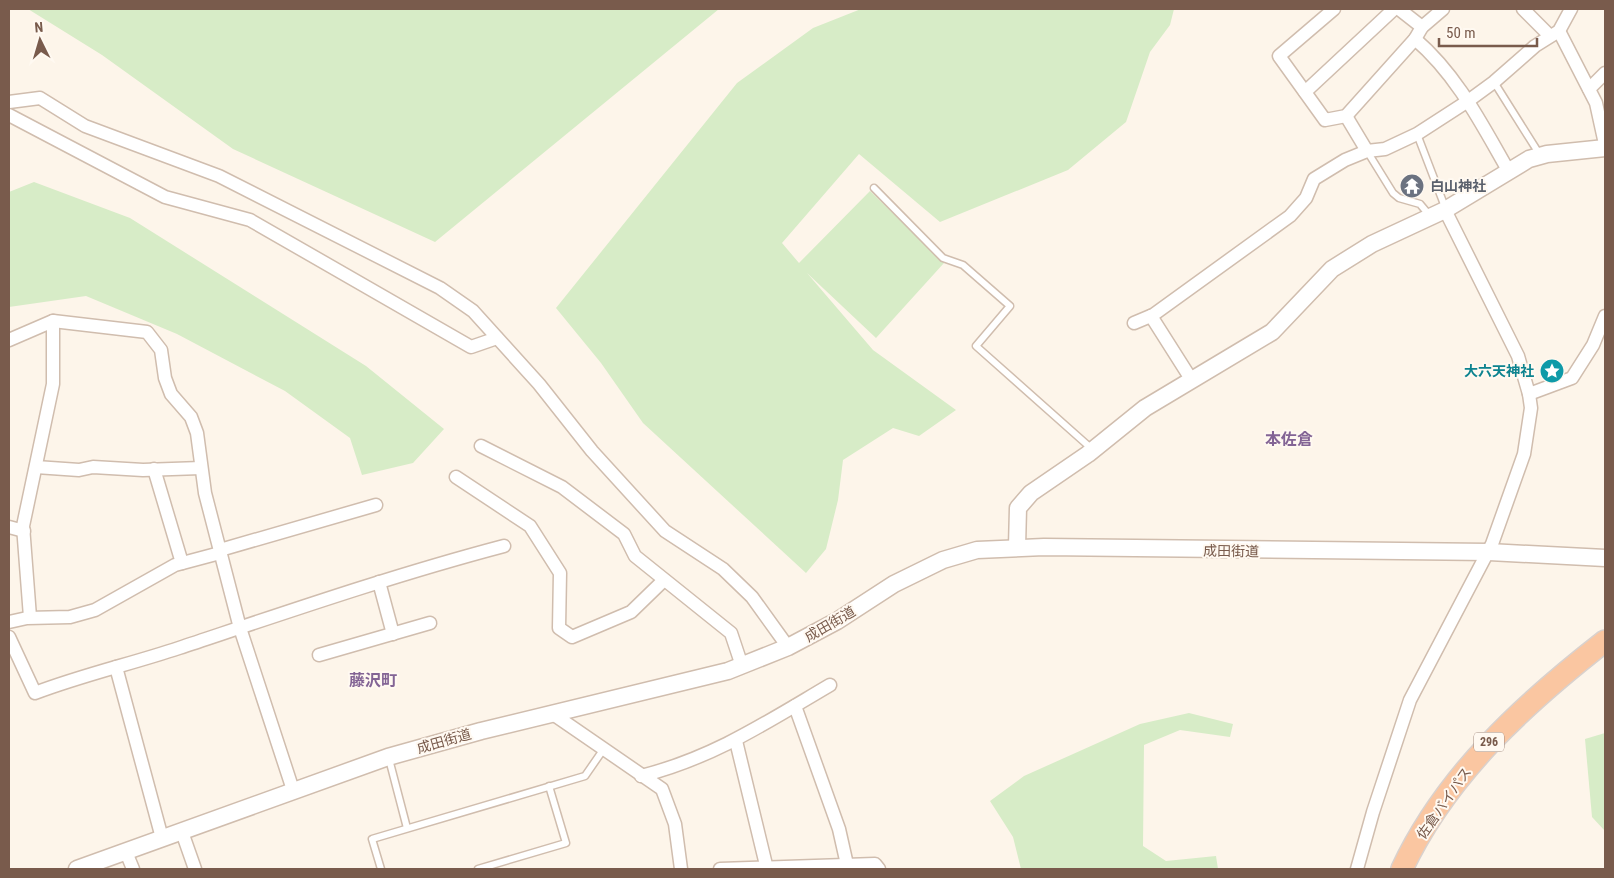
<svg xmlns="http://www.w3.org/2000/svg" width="1614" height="878" viewBox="0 0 1614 878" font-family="'Roboto Condensed','Noto Sans JP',sans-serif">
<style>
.green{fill:#d7ecc7}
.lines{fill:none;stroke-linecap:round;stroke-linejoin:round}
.service-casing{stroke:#d0bdae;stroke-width:9}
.minor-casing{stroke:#d0bdae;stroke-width:15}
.tertiary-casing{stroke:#d0bdae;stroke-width:19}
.trunk-casing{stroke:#d9d1cd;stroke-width:24}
.service{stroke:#fff;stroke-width:6}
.minor{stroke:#fff;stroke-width:12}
.tertiary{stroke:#fff;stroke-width:16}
.trunk{stroke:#fac6a1;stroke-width:21}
.labels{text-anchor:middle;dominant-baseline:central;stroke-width:4;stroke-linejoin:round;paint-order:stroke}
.shield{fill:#fff9f1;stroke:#a18a7e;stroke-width:1}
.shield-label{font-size:12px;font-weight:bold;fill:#795b4c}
.worship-label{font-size:14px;font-weight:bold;fill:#5b616d;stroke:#fff9f1;text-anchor:start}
.culture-label{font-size:14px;font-weight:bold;fill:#0d838f;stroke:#fff9f1;text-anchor:end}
.street-label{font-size:14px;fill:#795b4c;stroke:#fff9f1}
.quarter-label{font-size:16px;font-weight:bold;fill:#836495;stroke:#fff9f1}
</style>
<rect width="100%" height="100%" fill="#fdf5ea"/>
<g class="green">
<path d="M28 9H719L435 242 233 149 102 55Z"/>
<path d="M861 9H1174L1170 25 1150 52 1126 122 1068 170 940 222 859 154 782 243 799 263 870 191 944 263 876 338 807 273 873 350 956 410 919 436 893 428 843 460 838 500 826 549 806 573 643 423 601 363 556 308 737 83 813 28Z"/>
<path d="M34 182 130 218 366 366 444 429 413 463 362 475 350 438 285 391 177 334 86 296 9 307V192Z"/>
<path d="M1189 713 1233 724 1230 737 1180 730 1144 745 1143 846 1166 861 1216 856 1218 869H1021L1013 837 990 801 1024 776 1140 724Z"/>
<path d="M1605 733V831L1592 817 1585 739Z"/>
</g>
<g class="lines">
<defs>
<g id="service">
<path d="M1494 82 1540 155"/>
<path d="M1417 134 1445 207"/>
<path d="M1367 151 1393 193 1399 198 1420 204 1430 216"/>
<path d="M874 188 943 258 963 265 1010 306 976 346 1092 449"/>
<path d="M389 759 407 828"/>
<path d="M381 869 372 839 585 776 603 750"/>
<path d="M478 869 566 843 549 786"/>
</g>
<g id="minor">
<path d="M1334 9 1279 56 1325 120 1346 116 1415 39 1422 27 1443 9"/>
<path d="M1399 9 1422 27"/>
<path d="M1523 9 1550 36"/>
<path d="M1559 31 1596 103 1605 144"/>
<path d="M1415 39C1457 75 1481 123 1508 170"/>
<path d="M1589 89 1605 73"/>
<path d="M1305 92 1394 9"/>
<path d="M9 102 40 98 85 126 219 176 440 288 473 311 539 384 592 451 665 531 723 569 752 597 788 647"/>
<path d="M9 115 165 197 250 220 471 347 497 338"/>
<path d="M1346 116 1367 151"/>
<path d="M1151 316 1191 379"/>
<path d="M1134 323 1153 315 1290 216 1306 198 1314 179 1345 160 1367 151 1385 149 1417 134 1468 101 1494 82 1535 46 1559 31 1571 9"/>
<path d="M9 340 53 321 147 332 161 350 165 378 171 394 191 417 197 433 205 493 240 628 293 790"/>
<path d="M1529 394 1572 378 1593 345 1605 316"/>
<path d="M481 446 562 487 624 534 635 556 731 633 742 666"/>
<path d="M36 467 79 470 93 467 143 470 201 468"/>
<path d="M154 469 182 563"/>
<path d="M456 477 530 526 560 573 559 628 572 637 631 612 664 580"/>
<path d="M9 527 24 531"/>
<path d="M220 550 376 505"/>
<path d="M379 582 393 634"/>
<path d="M30 617 23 526 53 384V321"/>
<path d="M9 622 27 618 70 617 95 610 175 565 220 553"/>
<path d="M9 637 35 693C82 675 131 664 179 648 287 612 394 575 504 546"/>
<path d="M319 655 430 623"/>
<path d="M116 667 162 838"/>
<path d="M795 706 839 829 848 869"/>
<path d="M553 714 662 789 675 824 681 869"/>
<path d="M736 741 767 869"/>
<path d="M641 776C713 758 767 722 830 685"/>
<path d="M182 832 195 869"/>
<path d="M126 852 133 869"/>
<path d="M720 869 875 864 879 869"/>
<path d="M1357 869 1373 812 1410 700 1492 544 1524 454 1531 408 1529 394 1518 356 1445 210"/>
</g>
<g id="tertiary">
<path d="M1017 547 1018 508 1031 493 1088 454 1145 408 1272 332 1332 269 1372 244 1445 210 1529 159 1547 154 1605 148"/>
<path d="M77 869 388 757 481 731 728 671 788 647 837 621 894 584 943 560 977 550 1044 547 1489 552 1605 558"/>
</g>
<path id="trunk" d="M1402 869C1446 775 1524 704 1605 641"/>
</defs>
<use href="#service" class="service-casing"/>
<use href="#minor" class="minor-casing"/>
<use href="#tertiary" class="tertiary-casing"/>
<use href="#trunk" class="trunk-casing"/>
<use href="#service" class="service"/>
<use href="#minor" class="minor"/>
<use href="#tertiary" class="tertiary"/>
<use href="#trunk" class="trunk"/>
</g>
<defs>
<symbol id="temple-disc" viewBox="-11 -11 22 22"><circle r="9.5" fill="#6b7280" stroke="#fff9f1"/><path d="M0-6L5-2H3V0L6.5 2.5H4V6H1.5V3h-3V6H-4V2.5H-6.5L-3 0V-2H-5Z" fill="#fff"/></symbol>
<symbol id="sight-disc" viewBox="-11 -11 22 22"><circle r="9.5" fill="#0f9aa8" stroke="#fff9f1"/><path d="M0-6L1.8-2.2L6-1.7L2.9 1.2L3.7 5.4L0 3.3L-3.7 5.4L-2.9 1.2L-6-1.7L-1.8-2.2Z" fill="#fff"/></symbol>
</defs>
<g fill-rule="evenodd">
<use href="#temple-disc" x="1398" y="172" width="28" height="28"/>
<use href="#sight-disc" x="1538" y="357" width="28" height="28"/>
</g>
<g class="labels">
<rect class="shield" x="1474" y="732.5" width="30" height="19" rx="4"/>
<g class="shield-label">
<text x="1489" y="742">296</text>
</g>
<g class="worship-label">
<text x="1430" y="186">白山神社</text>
</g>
<g class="culture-label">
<text x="1534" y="371">大六天神社</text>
</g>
<g class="street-label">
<text transform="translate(1231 551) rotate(1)">成田街道</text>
<text transform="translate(830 624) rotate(-30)">成田街道</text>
<text transform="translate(444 741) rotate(-16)">成田街道</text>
<text transform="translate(1444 803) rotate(-55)">佐倉バイパス</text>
</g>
<g class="quarter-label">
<text x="1289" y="439">本佐倉</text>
<text x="373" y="680">藤沢町</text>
</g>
</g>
<rect width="1614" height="878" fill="none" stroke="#795b4c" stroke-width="20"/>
<g transform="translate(40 40) rotate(355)" stroke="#fff9f1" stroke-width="4" paint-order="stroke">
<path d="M0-4L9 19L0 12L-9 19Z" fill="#795b4c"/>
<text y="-8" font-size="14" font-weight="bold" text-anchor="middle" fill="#795b4c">N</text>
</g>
<path d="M1439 38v8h98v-8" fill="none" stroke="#795b4c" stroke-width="2.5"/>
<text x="1446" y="38" font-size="15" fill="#795b4c" stroke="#fff9f1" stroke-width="4" paint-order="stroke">50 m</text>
</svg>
